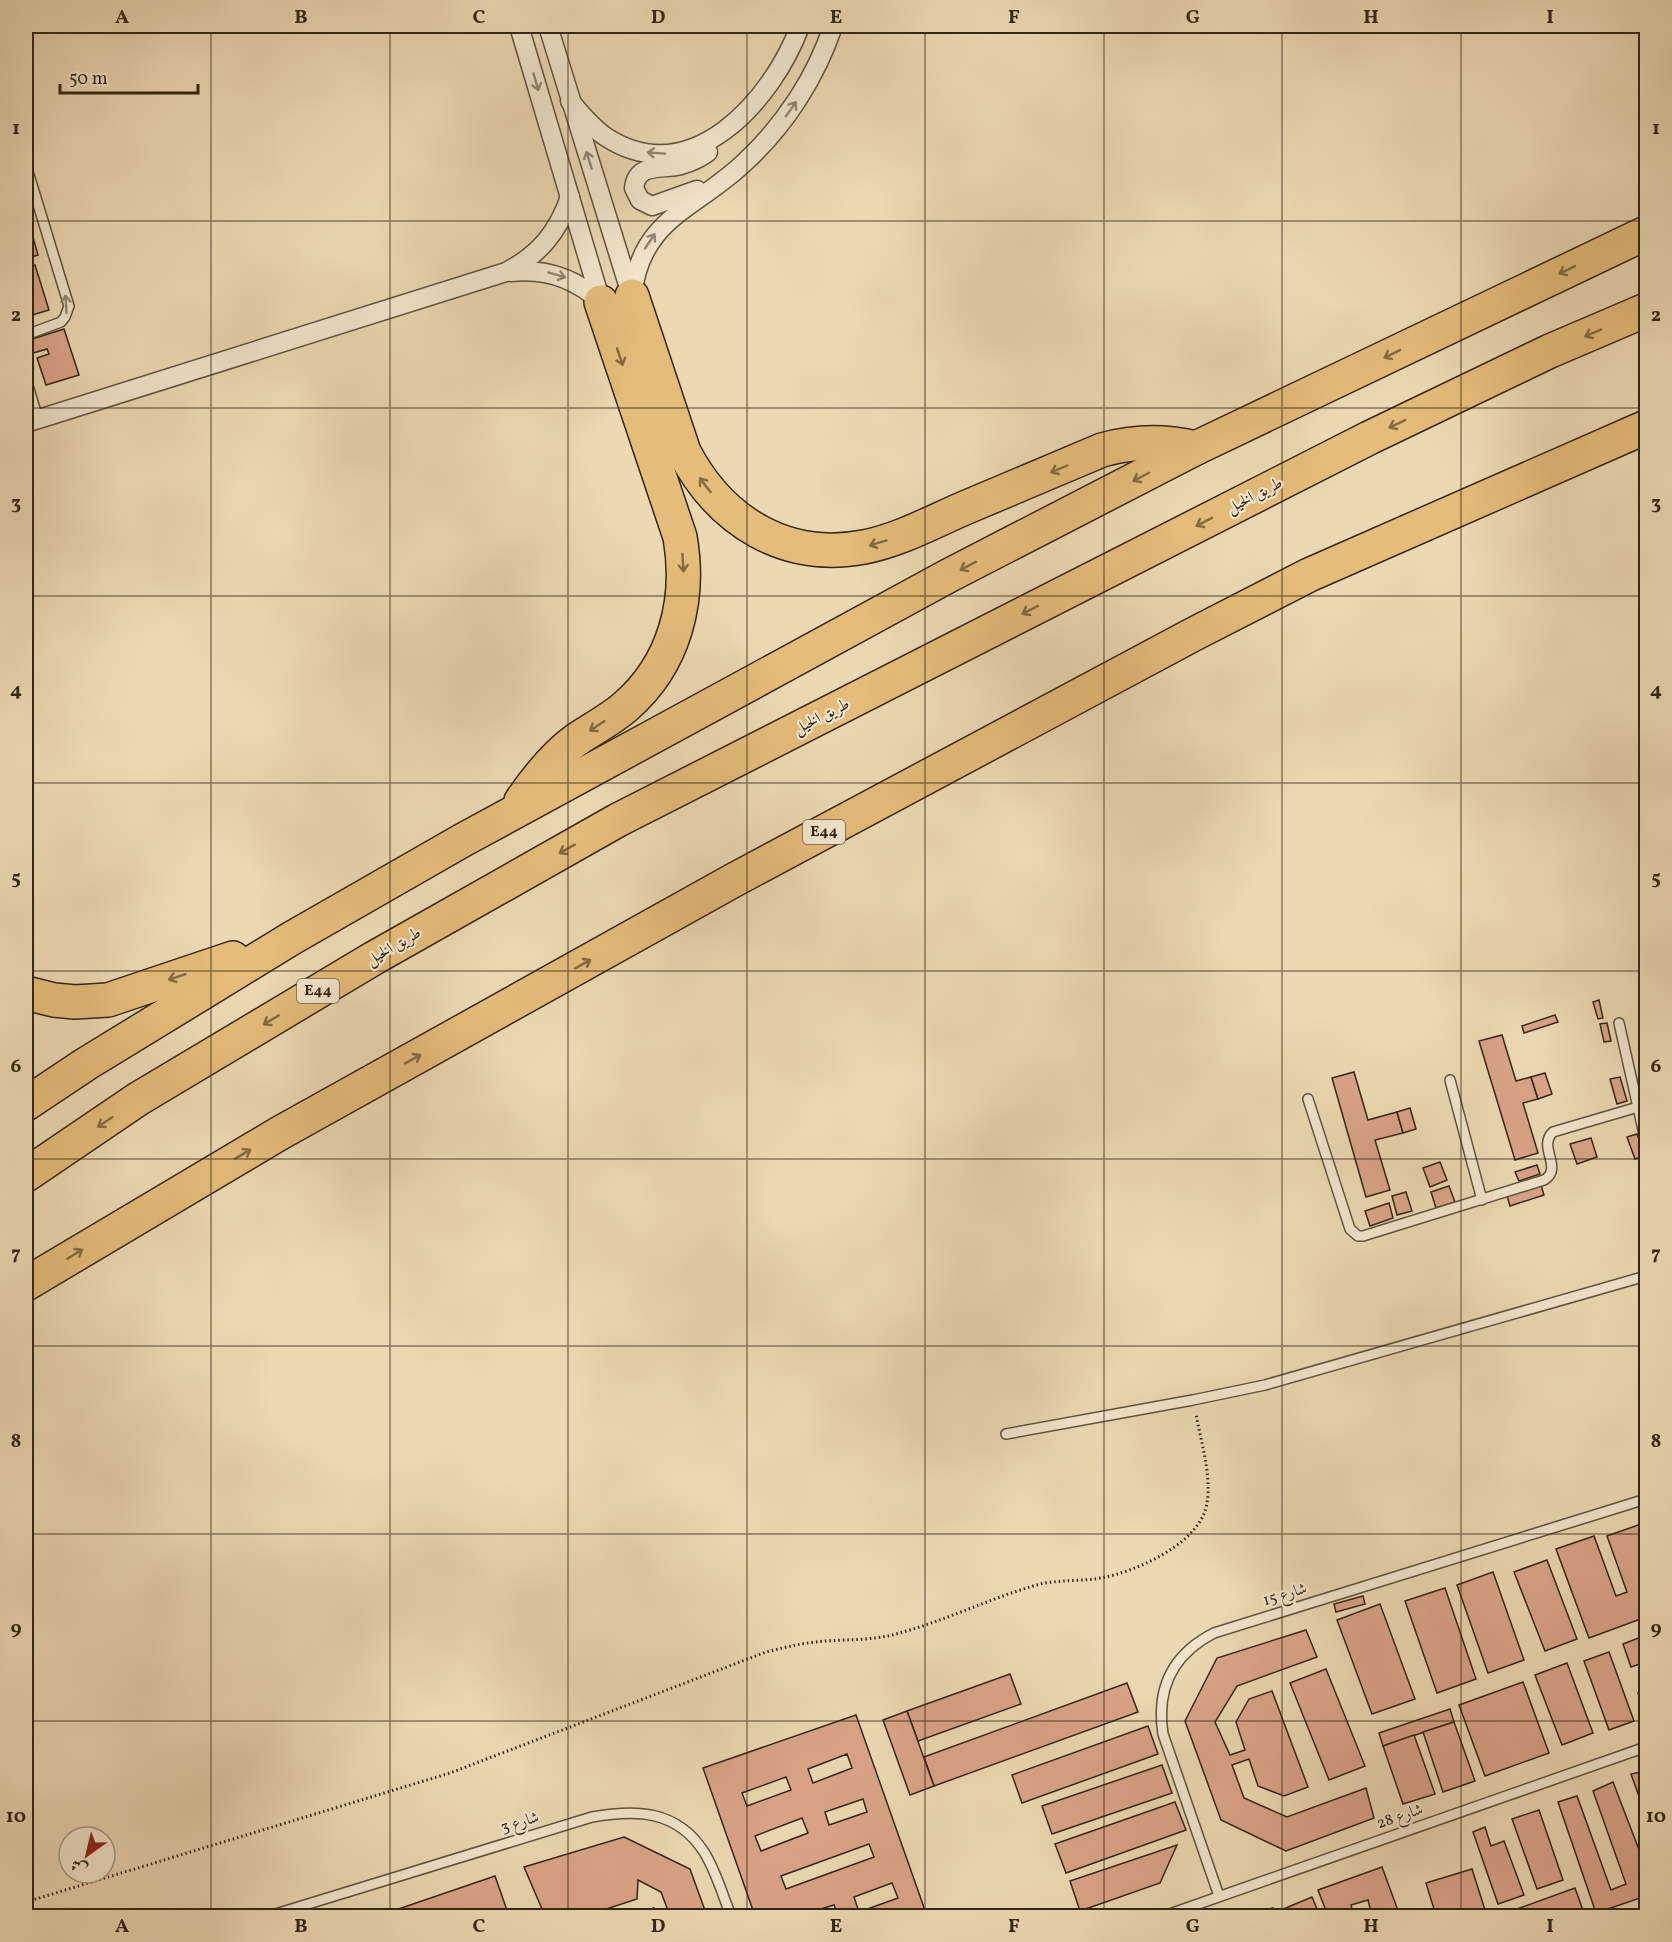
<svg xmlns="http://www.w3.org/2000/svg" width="1672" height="1942" viewBox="0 0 1672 1942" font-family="Vollkorn,Amiri,serif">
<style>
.building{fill:#dba489;stroke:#322616;stroke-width:1.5;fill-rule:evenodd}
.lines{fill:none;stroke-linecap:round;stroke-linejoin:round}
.service-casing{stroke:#60533d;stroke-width:12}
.minor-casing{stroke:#60533d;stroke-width:21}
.motorway-casing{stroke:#322616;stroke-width:36}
.path{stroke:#322616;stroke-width:3;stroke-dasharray:1.5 3;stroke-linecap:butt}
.service{stroke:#f3e6ce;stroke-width:9}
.minor{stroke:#f3e6ce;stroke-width:18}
.motorway{stroke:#e6bc7a;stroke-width:33}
.oneway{stroke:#928672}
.oneway2{stroke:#836a43}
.grid{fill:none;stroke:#322616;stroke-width:1.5;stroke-opacity:0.55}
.labels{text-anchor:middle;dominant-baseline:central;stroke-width:4.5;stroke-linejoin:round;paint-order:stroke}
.shield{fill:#f3e6ce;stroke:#6c604d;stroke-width:1.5}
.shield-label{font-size:15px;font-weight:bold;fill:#322616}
.street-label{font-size:16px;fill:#322616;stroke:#f3e6ce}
.neatline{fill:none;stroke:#322616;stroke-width:2}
.grid-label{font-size:20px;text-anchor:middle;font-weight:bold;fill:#322616}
</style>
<rect width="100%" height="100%" fill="#ecd9b3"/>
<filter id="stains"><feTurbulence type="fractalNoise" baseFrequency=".00333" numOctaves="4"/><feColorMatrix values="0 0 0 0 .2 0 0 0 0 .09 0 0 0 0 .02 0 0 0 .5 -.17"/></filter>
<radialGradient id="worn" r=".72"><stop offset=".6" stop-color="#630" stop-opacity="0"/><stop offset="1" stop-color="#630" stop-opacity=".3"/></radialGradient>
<g class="building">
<path d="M26 212 38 255 26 259Z"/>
<path d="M35 265 49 310 29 316 26 304V267Z"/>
<path d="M64 329 79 375 46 385 37 358 49 354 47 349 30 354 33 364 26 366V341Z"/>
<path d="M1599 1000 1603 1018 1598 1019 1593 1002Z"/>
<path d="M1555 1015 1558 1022 1524 1033 1522 1026Z"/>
<path d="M1607 1023 1611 1041 1604 1042 1600 1024Z"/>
<path d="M1502 1035 1516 1081 1531 1077 1538 1099 1523 1103 1538 1153 1515 1160 1479 1041Z"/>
<path d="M1354 1072 1368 1120 1397 1112 1403 1133 1375 1140 1390 1190 1366 1197 1332 1078Z"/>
<path d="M1545 1073 1552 1094 1538 1099 1531 1077Z"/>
<path d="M1620 1077 1627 1101 1617 1104 1610 1079Z"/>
<path d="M1410 1108 1416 1129 1403 1133 1397 1112Z"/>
<path d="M1637 1134 1645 1156 1635 1159 1627 1137Z"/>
<path d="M1591 1138 1597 1157 1577 1164 1570 1144Z"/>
<path d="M1440 1162 1447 1180 1430 1187 1423 1168Z"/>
<path d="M1537 1165 1540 1174 1519 1181 1515 1172Z"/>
<path d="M1541 1185 1544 1195 1510 1206 1507 1196Z"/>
<path d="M1449 1186 1455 1202 1436 1208 1431 1192Z"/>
<path d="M1406 1192 1412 1211 1397 1215 1392 1196Z"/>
<path d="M1389 1203 1393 1218 1370 1226 1365 1211Z"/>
<path d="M1644 1523 1646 1530V1617L1589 1638 1556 1549 1594 1536 1616 1596 1627 1592 1607 1536Z"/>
<path d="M1547 1560 1577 1639 1545 1651 1514 1572Z"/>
<path d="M1493 1572 1524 1660 1488 1673 1457 1585Z"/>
<path d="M1445 1588 1476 1679 1437 1693 1405 1601Z"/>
<path d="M1363 1596 1365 1604 1336 1612 1334 1604Z"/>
<path d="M1380 1604 1415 1699 1372 1714 1337 1620Z"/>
<path d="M1306 1630 1317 1657 1237 1686 1215 1722 1230 1755 1245 1750 1236 1722 1249 1699 1272 1691 1308 1787 1284 1796 1258 1786 1249 1759 1232 1765 1244 1798 1287 1817 1366 1788 1374 1818 1286 1851 1221 1820 1185 1721 1217 1658Z"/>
<path d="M1646 1635V1662L1631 1667 1623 1644Z"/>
<path d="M1609 1652 1634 1721 1609 1730 1584 1661Z"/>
<path d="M1567 1663 1593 1733 1562 1745 1535 1675Z"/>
<path d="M1326 1669 1365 1766 1329 1780 1290 1683Z"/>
<path d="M1010 1674 1021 1704 918 1741 907 1711Z"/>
<path d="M1523 1682 1549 1753 1485 1776 1459 1705Z"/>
<path d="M1127 1683 1138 1712 934 1786 924 1757Z"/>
<path d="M1646 1690V1719L1638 1693Z"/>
<path d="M1450 1709 1454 1722 1383 1746 1379 1733Z"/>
<path d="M907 1711 934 1786 910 1795 883 1720Z"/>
<path d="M856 1715 927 1916H838L834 1905 798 1916H755L703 1768ZM847 1754 852 1768 813 1783 808 1769ZM786 1777 791 1790 747 1806 742 1793ZM863 1799 867 1812 829 1825 825 1812ZM802 1818 808 1833 761 1851 755 1836ZM869 1844 874 1857 786 1889 781 1876ZM892 1883 898 1898 859 1912 854 1897Z"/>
<path d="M1454 1722 1475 1781 1443 1792 1423 1732Z"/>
<path d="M1148 1726 1158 1754 1022 1803 1012 1775Z"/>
<path d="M1414 1735 1435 1794 1403 1804 1383 1746Z"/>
<path d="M1162 1765 1172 1793 1052 1834 1042 1806Z"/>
<path d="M1646 1771V1816L1631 1774Z"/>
<path d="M1613 1782 1646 1868V1896L1596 1913 1558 1802 1577 1796 1611 1890 1626 1884 1593 1791Z"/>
<path d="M1175 1802 1186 1830 1066 1873 1055 1844Z"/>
<path d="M1539 1810 1563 1880 1537 1889 1512 1819Z"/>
<path d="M1485 1827 1491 1846 1504 1841 1524 1895 1498 1904 1473 1832Z"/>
<path d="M624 1837 690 1869 707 1916H670L661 1892 638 1880 637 1899 585 1916H545L524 1867Z"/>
<path d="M1177 1845 1160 1883 1080 1911 1070 1881Z"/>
<path d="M1382 1867 1400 1916H1370H1372L1368 1900 1351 1905 1354 1916H1328L1318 1890Z"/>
<path d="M1472 1869 1486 1913 1476 1916H1418L1417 1914 1434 1909 1426 1883Z"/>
<path d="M495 1876 509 1916H477L476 1913 466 1916H378Z"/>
<path d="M1575 1888 1585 1916H1507L1506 1913Z"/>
<path d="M1312 1897 1320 1916H1283L1281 1910Z"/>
<path d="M654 1908 657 1916H631Z"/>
<path d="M1273 1908 1276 1916H1246Z"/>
</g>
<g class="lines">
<defs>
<g id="service">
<path d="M26 165 69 306 65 317 61 322 26 335"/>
<path d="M26 379 38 419"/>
<path d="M1619 1023 1646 1143"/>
<path d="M1450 1080 1482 1200"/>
<path d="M1308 1099 1350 1229 1358 1236H1363L1544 1180C1564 1168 1537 1147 1553 1132L1638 1107"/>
<path d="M1006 1434 1193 1400 1265 1385 1646 1276"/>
<path d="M1219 1896 1163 1734C1156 1688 1173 1654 1214 1633L1646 1499"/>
<path d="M269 1916 592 1817C636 1809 677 1810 704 1852 716 1871 723 1896 731 1916"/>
<path d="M1164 1916 1646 1747"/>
</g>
<g id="minor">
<path d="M519 26 601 302"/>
<path d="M548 26 630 291"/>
<path d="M570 101C581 114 592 128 606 137 692 193 773 99 800 26"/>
<path d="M697 190 652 206 640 200 634 188C637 162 662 170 681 165 691 162 700 158 708 152"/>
<path d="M511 272C546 268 575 278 601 302"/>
<path d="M632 296C641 217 695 210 745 162 785 125 816 77 833 26"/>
<path d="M26 423 506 272C539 255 558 232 570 197"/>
</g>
<g id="motorway">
<path d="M632 296 684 452C720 521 785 562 864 547 900 540 934 521 967 507 1012 488 1057 469 1102 450 1134 441 1163 440 1196 448"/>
<path d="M521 801C536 779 554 756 576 740 592 729 610 720 625 707 675 664 691 600 680 537L601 302"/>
<path d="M26 993 54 1000 75 1002 108 1000 233 958"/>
<path d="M26 1104 86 1064 292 938 463 840 948 576 1196 448 1646 233"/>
<path d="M26 1175 138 1099 374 958 618 820 1369 438 1550 351 1646 310"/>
<path d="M26 1284 280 1133 734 880 1194 634 1309 575 1646 427"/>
</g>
</defs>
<use href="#service" class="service-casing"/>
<use href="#minor" class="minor-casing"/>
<use href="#motorway" class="motorway-casing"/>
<path class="path" d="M26 1902 450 1773 766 1652C782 1648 798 1644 815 1642 841 1639 867 1641 892 1635 940 1623 986 1600 1033 1586 1055 1579 1078 1582 1101 1578 1134 1572 1188 1548 1203 1516 1216 1489 1201 1443 1196 1414"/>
<use href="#service" class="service"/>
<use href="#minor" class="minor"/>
<use href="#motorway" class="motorway"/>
</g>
<defs><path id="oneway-shaft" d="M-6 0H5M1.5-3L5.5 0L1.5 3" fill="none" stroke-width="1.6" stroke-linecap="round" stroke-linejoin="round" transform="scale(1.5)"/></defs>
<g class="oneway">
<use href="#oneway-shaft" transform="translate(536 82) rotate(74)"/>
<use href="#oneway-shaft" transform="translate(791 109) rotate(-55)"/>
<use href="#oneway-shaft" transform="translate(656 153) rotate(-176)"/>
<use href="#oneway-shaft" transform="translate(589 160) rotate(-107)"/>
<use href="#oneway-shaft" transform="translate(650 241) rotate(-56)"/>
<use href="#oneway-shaft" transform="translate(557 275) rotate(17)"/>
<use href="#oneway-shaft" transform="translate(66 304) rotate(-93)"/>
</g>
<g class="oneway2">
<use href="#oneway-shaft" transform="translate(1567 270) rotate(154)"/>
<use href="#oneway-shaft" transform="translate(1593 333) rotate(157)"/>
<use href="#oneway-shaft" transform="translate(1392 354) rotate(154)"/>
<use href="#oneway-shaft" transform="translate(620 357) rotate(71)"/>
<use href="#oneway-shaft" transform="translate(1397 424) rotate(154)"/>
<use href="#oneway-shaft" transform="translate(1059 469) rotate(157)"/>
<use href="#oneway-shaft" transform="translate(1141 477) rotate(152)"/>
<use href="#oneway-shaft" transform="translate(705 485) rotate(-128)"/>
<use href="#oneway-shaft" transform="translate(1204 522) rotate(153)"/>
<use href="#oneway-shaft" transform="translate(878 543) rotate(163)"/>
<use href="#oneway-shaft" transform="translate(683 563) rotate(86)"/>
<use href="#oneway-shaft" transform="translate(968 566) rotate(152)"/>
<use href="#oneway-shaft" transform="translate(1030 610) rotate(153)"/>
<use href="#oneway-shaft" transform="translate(597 726) rotate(146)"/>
<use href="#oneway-shaft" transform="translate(567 849) rotate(151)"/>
<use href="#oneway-shaft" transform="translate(583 964) rotate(-29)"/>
<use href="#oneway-shaft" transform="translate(177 977) rotate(162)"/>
<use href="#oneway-shaft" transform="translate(271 1020) rotate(149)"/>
<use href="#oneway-shaft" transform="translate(413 1059) rotate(-29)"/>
<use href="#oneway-shaft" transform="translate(105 1122) rotate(146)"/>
<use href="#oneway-shaft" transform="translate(243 1154) rotate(-31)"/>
<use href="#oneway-shaft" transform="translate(75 1254) rotate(-32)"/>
</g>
<path class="grid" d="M211 26V1916M390 26V1916M568 26V1916M747 26V1916M925 26V1916M1104 26V1916M1282 26V1916M1461 26V1916M26 221H1646M26 408H1646M26 596H1646M26 783H1646M26 971H1646M26 1159H1646M26 1346H1646M26 1534H1646M26 1721H1646"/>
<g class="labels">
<g class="shield">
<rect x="803" y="820" width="42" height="24" rx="4.5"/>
<rect x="297" y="979" width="42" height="24" rx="4.5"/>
</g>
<g class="shield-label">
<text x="824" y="832">E44</text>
<text x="318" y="991">E44</text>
</g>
<g class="street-label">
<text transform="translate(1255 496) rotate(-27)">طريق الخيل</text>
<text transform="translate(822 717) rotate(-27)">طريق الخيل</text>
<text transform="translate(394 947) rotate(-30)">طريق الخيل</text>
<text transform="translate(1285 1595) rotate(-17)">شارع 15</text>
<text transform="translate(1400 1817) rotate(-19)">شارع 28</text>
<text transform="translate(520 1823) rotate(-17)">شارع 3</text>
</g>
</g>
<rect width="1672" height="1942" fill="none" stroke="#ecd9b3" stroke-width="66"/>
<g transform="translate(87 1855) rotate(214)"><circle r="28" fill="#f3e6ce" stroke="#a69984" stroke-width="1.5"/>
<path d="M0-4.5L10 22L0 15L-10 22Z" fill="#8f2418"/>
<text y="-9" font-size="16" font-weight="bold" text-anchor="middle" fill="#322616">ش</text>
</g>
<path d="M60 84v9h138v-9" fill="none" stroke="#322616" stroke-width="3"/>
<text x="69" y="84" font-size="18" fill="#322616" stroke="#f3e6ce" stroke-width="4.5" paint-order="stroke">50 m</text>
<rect x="33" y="33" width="1606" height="1876" class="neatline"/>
<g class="grid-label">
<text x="122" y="23">A</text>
<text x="301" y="23">B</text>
<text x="479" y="23">C</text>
<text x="658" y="23">D</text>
<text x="836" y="23">E</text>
<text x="1014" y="23">F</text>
<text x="1193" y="23">G</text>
<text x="1371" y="23">H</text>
<text x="1550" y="23">I</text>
<text x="16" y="134">1</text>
<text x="1656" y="134">1</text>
<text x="16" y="321">2</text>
<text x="1656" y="321">2</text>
<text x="16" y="509">3</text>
<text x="1656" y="509">3</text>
<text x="16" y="696">4</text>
<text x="1656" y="696">4</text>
<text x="16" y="884">5</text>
<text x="1656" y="884">5</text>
<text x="16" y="1072">6</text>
<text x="1656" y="1072">6</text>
<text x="16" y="1259">7</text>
<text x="1656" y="1259">7</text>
<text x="16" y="1447">8</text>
<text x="1656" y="1447">8</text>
<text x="16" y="1634">9</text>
<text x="1656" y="1634">9</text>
<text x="16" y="1822">10</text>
<text x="1656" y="1822">10</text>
<text x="122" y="1932">A</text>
<text x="301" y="1932">B</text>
<text x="479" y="1932">C</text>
<text x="658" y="1932">D</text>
<text x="836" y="1932">E</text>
<text x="1014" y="1932">F</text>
<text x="1193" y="1932">G</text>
<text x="1371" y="1932">H</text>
<text x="1550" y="1932">I</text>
</g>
<rect width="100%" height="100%" filter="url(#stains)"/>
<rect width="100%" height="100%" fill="url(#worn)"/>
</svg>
